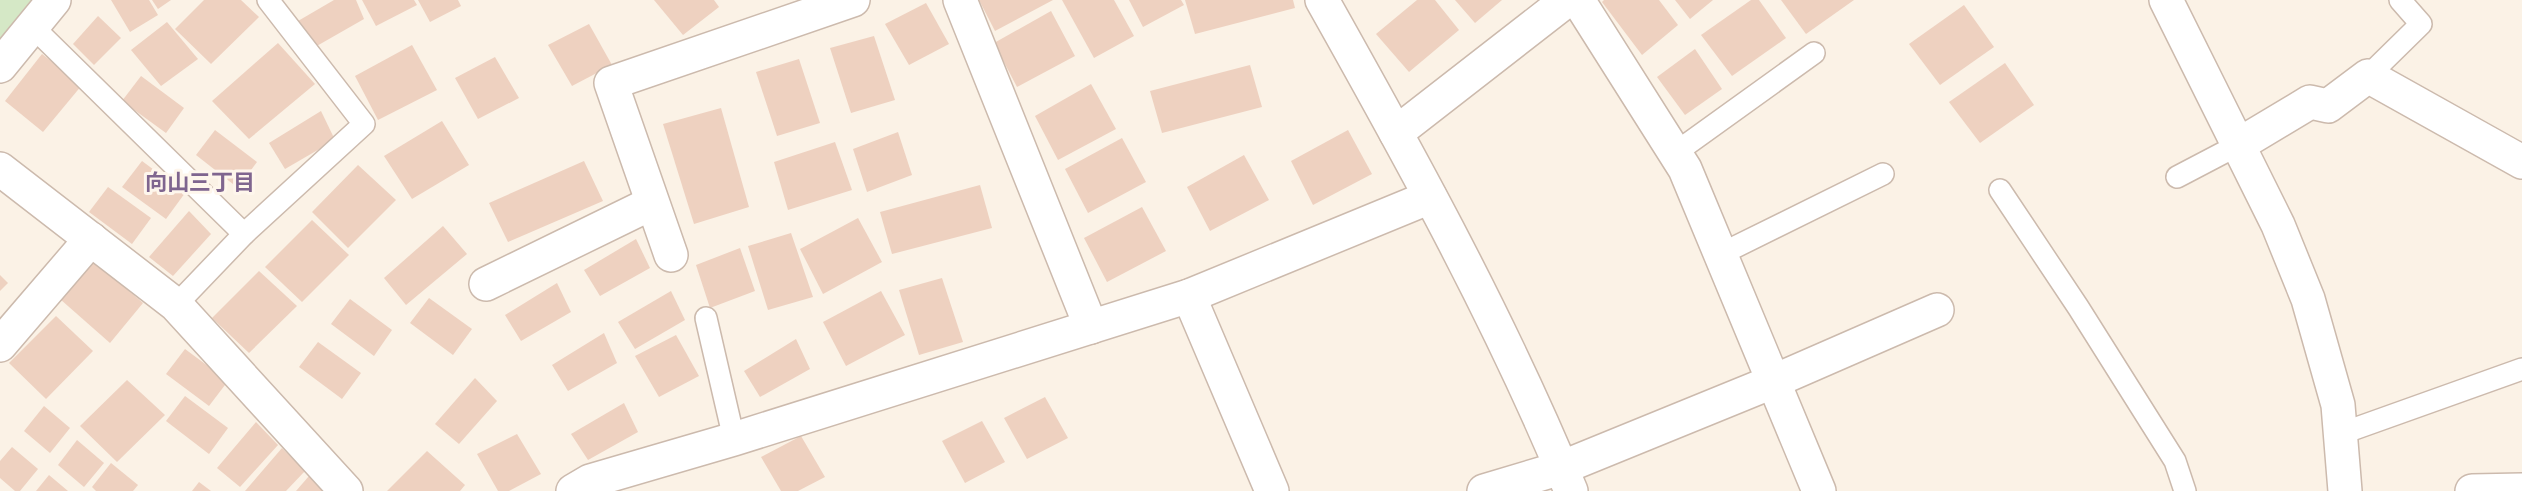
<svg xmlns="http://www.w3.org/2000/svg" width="2522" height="491" viewBox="0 0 2522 491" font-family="Figtree,'Noto Sans JP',sans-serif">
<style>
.green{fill:#d5e8c6}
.building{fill:#eed1c0}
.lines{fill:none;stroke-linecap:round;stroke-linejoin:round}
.lane-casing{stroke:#ccbaad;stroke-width:24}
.street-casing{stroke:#ccbaad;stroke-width:36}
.lane{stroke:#fff;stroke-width:21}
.street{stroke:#fff;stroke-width:33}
.labels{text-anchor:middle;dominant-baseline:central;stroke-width:6;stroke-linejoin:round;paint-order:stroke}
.neighbourhood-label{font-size:22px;font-weight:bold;fill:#7f658f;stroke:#fef6ec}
</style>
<rect width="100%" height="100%" fill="#fbf2e6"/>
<path class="green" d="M0 0H37L0 43Z"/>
<g class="building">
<path d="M111 0H149L158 15 130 32Z"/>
<path d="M152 0H171L158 9Z"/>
<path d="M204 0H241L259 17 211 64 175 29Z"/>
<path d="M334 0H356L364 19 315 47 298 21Z"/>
<path d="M362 0H414L417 5 376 26Z"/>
<path d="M418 0H458L461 6 430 22Z"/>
<path d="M654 0H714L719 7 683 35Z"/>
<path d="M979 0H1053L995 31Z"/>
<path d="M1062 0H1114L1134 36 1094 58Z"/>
<path d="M1129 0H1181L1184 5 1143 27Z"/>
<path d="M1185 0H1293L1295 8 1195 34Z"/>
<path d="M1417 0H1435L1459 30 1409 72 1376 34Z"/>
<path d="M1455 0H1502L1475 23Z"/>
<path d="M1604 0H1659L1678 25 1642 55 1602 2Z"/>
<path d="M1675 0H1713L1690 19Z"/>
<path d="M1751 0H1759L1786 38 1732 76 1701 35Z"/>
<path d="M1781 0H1854L1806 34Z"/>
<path d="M926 3 949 44 909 65 885 24Z"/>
<path d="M1964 5 1994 47 1940 85 1909 44Z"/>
<path d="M1051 11 1075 56 1017 87 994 43Z"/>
<path d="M98 16 121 38 94 65 73 44Z"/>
<path d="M167 22 198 59 161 86 131 50Z"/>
<path d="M589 24 612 65 572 86 548 45Z"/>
<path d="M874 36 895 100 851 113 830 48Z"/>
<path d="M278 43 315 84 249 139 212 101Z"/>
<path d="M412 45 437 90 378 120 355 76Z"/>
<path d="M1695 49 1722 89 1685 115 1657 77Z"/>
<path d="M42 54 82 85 43 132 5 101Z"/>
<path d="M495 57 519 98 478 119 455 78Z"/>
<path d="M799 59 820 123 777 136 756 72Z"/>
<path d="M2005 63 2034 105 1980 143 1949 102Z"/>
<path d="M1250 65 1262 107 1162 133 1150 91Z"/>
<path d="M141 76 184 108 166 133 122 101Z"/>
<path d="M1091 84 1116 129 1058 160 1035 116Z"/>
<path d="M721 108 749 207 694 224 663 124Z"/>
<path d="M321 111 335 140 285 169 269 143Z"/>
<path d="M442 121 469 165 412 199 384 156Z"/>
<path d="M215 130 257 162 238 188 196 155Z"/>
<path d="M1348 130 1372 174 1313 205 1291 161Z"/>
<path d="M898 132 912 175 867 192 853 149Z"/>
<path d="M1122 138 1146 182 1088 213 1065 169Z"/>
<path d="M835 142 852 190 788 210 774 162Z"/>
<path d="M1244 155 1269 200 1210 231 1187 187Z"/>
<path d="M142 161 185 193 166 219 122 187Z"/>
<path d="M584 161 603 201 508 242 489 203Z"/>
<path d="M358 165 396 200 348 248 312 212Z"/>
<path d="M980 185 992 228 892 254 880 212Z"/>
<path d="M108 187 151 218 132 244 89 212Z"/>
<path d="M1142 207 1166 251 1107 282 1084 238Z"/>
<path d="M189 211 211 234 173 276 149 257Z"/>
<path d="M858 218 882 262 823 294 800 249Z"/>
<path d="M312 220 349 255 302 302 265 267Z"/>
<path d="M443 226 467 254 406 305 384 278Z"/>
<path d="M791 233 813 297 768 310 748 246Z"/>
<path d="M636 239 650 268 600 296 584 270Z"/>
<path d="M740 248 755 291 710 308 696 265Z"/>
<path d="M93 260 143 303 110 343 60 299Z"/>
<path d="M259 271 297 306 249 353 212 318Z"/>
<path d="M0 275 8 283 0 291Z"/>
<path d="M942 278 963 342 919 355 899 290Z"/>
<path d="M557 283 571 312 521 341 505 315Z"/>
<path d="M671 291 685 320 635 349 618 322Z"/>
<path d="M881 291 905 335 846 366 823 322Z"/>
<path d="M429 298 472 329 453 355 410 323Z"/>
<path d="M350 299 392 330 374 356 331 324Z"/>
<path d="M56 316 93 351 46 399 9 363Z"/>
<path d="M604 333 617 363 568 391 552 365Z"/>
<path d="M676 335 699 376 659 397 635 356Z"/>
<path d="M796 339 810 369 760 397 744 371Z"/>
<path d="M318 342 361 373 342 399 299 367Z"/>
<path d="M185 349 228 381 209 406 166 374Z"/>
<path d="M475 378 497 401 459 444 435 424Z"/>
<path d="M127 380 165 415 117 462 80 426Z"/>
<path d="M185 396 228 428 209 454 166 421Z"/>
<path d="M1045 397 1068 438 1027 459 1004 418Z"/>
<path d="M624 403 638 432 588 460 571 434Z"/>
<path d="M44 406 70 428 50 453 24 431Z"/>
<path d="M982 421 1005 462 965 483 942 441Z"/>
<path d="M256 422 278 445 240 487 217 468Z"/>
<path d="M517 434 541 474 509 491H498L477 454Z"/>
<path d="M801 436 825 477 798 491H781L761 457Z"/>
<path d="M77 440 104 463 84 487 58 465Z"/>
<path d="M12 447 38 469 20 491H15L0 478V461Z"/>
<path d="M282 448 305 471 286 491H245Z"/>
<path d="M427 451 465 485 460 491H387Z"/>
<path d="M111 463 138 485 133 491H96L92 487Z"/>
<path d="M49 475 68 491H36Z"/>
<path d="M309 476 323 491H296Z"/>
<path d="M199 482 211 491H192Z"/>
</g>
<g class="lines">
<defs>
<g id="lane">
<path d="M32 26 244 234"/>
<path d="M2368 76 2421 24 2400 0"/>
<path d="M1675 153 1814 53"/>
<path d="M2177 177 2240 144"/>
<path d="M2000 190 2078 307 2175 461 2185 491"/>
<path d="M1719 255 1883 174"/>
<path d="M176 305 244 234 364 124 268 0"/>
<path d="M706 318 734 439"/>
<path d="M2340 434 2522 369"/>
</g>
<g id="street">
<path d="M960 0 1091 327"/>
<path d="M1322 0C1412 160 1501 321 1571 491"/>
<path d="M1578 0 1685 169 1819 491"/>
<path d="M2166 0 2278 225 2308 299 2338 405 2345 491"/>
<path d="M0 66 54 0"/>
<path d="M1396 133 1567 0"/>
<path d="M2240 144 2310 102 2328 106 2368 76 2522 162"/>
<path d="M0 169 176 305 346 491"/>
<path d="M671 255 611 83 853 0"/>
<path d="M486 284 652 203"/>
<path d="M1189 296 1272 491"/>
<path d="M0 345 91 239"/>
<path d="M573 491 590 481 734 439 1189 296 1430 197"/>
<path d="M1484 491 1561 468 1772 382 1937 310"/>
<path d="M2472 491 2522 490"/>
</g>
</defs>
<use href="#lane" class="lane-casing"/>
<use href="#street" class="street-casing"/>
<use href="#lane" class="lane"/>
<use href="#street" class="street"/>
</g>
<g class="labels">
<g class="neighbourhood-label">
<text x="200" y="182">向山三丁目</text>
</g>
</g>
</svg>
